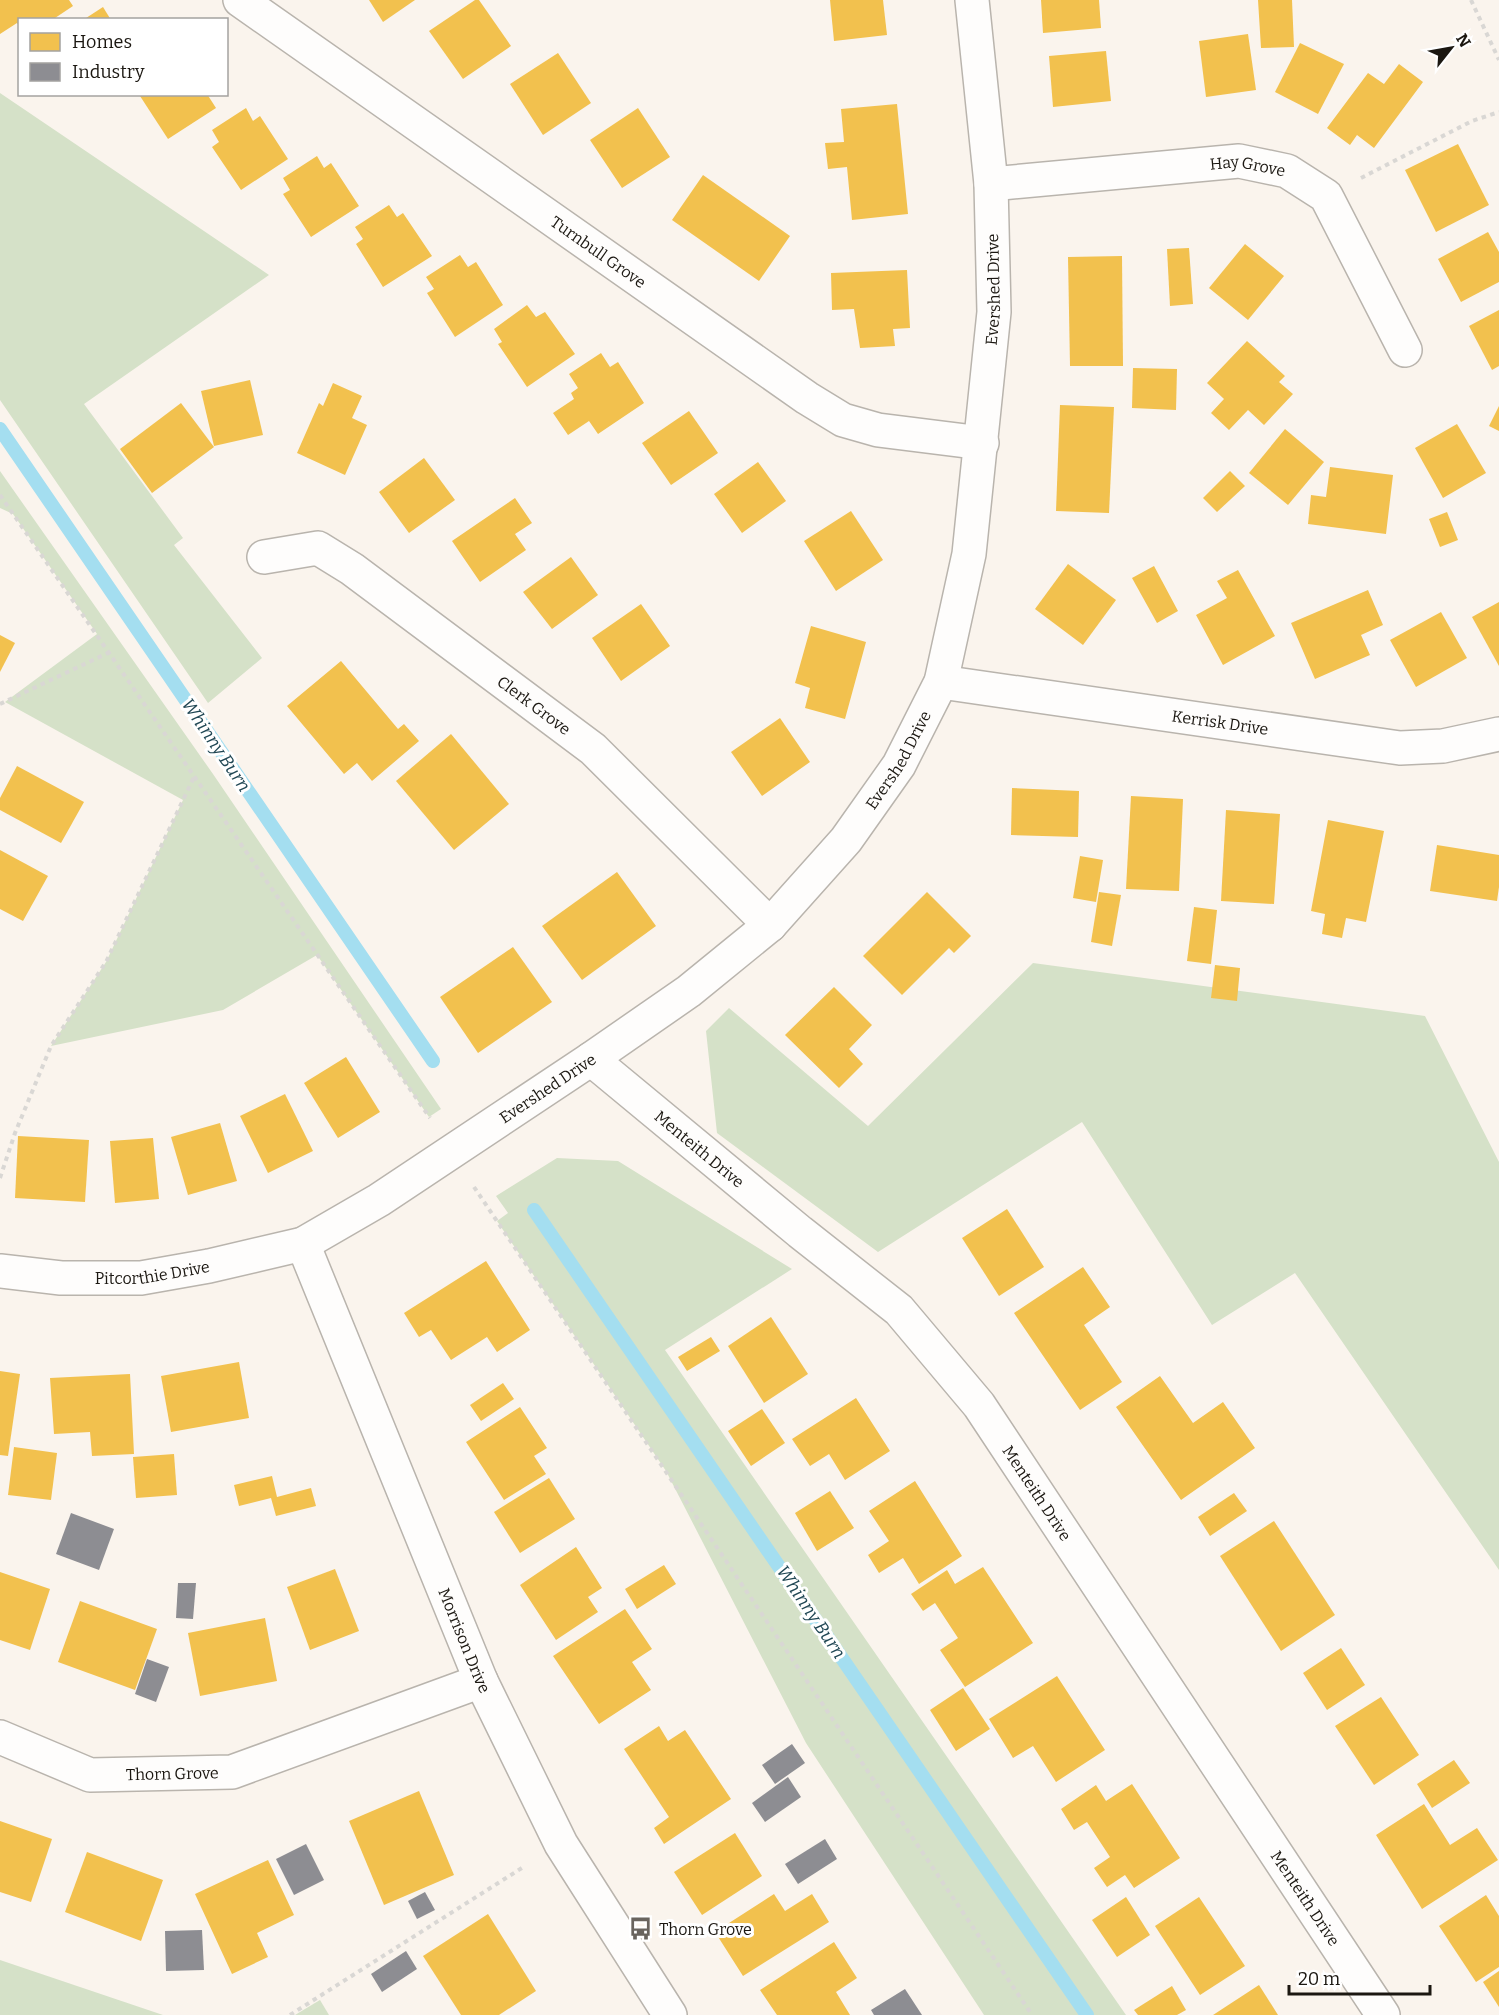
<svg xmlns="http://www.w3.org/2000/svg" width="1499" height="2015" viewBox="0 0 1499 2015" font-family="Bitter,serif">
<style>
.green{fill:#d5e1c8}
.homes{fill:#f2c14e}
.industry{fill:#8d8d92}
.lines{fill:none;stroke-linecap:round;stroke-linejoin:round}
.stream{stroke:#a4def0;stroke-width:14}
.street-casing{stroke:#b9b4ad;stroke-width:36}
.path{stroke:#d9d7d4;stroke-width:4;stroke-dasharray:4.5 4.5;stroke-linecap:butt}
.street{stroke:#fefdfc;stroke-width:33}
.labels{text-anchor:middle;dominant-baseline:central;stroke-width:6;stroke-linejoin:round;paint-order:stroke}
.street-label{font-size:16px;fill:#1b1711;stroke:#fff}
.poi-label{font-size:16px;fill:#1b1711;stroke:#fff;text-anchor:start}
.water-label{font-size:18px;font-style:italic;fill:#204754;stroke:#fff}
</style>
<rect width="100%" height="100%" fill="#faf4ed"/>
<g class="green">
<path d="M0 93 269 275 84 404 183 538 174 545 262 658 208 703 0 400Z"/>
<path d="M0 471 213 774 441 1109 429 1117 317 955 223 1010 51 1046 106 962 183 800 5 702 97 634 13 514 0 508Z"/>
<path d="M1033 963 1425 1016 1499 1162V1570L1295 1273 1212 1325 1082 1122 878 1252 717 1133 706 1031 729 1008 868 1126Z"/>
<path d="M557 1158 618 1161 792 1269 665 1350 1126 2015H984L806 1743 666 1471 497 1221 508 1213 496 1196Z"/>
<path d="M0 1960 163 2015H0Z"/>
<path d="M320 2000 329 2015H295Z"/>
</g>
<g class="homes">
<path d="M0 0H69L73 6 52 20H20V27L17 23 0 34Z"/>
<path d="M369 0H415L383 22Z"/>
<path d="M475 0H479L511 46 463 79 429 31Z"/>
<path d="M830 0H883L887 35 834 41Z"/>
<path d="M1041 0H1099L1101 28 1043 33Z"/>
<path d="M1258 0H1292L1294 47 1261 48Z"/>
<path d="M103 7 111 20H83Z"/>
<path d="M1248 34 1256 90 1206 97 1199 41Z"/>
<path d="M1300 43 1344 64 1318 114 1275 92Z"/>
<path d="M1106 51 1111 101 1053 107 1049 56Z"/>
<path d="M558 53 591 103 543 135 510 84Z"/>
<path d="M1399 64 1423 82 1374 148 1357 135 1350 145 1327 128 1368 73 1384 84Z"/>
<path d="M142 94H207L216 108 168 139 140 96Z"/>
<path d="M897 104 908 214 852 220 847 167 828 169 825 143 844 142 841 109Z"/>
<path d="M246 108 253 121 260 116 288 159 241 190 212 147 219 142 212 130Z"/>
<path d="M638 108 670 157 622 188 590 140Z"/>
<path d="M1458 144 1489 205 1436 232 1405 170Z"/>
<path d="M317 156 324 168 331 163 359 206 311 237 283 194 290 190 283 178Z"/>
<path d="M703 175 790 236 759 281 672 220Z"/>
<path d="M389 205 397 217 403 213 432 256 383 287 356 244 363 239 355 227Z"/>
<path d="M1488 232 1499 252V282L1461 302 1438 259Z"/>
<path d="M1245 244 1284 276 1248 320 1209 288Z"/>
<path d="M1189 248 1193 304 1170 306 1167 249Z"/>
<path d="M460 255 468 267 476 262 503 305 455 337 427 293 434 289 426 277Z"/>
<path d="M1122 256 1123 366H1070L1068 257Z"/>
<path d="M907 270 910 328 893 329 895 346 860 348 854 309 832 310 831 273Z"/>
<path d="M527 305 536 317 545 312 575 354 527 387 498 344 502 342 494 329Z"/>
<path d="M1499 310V366L1492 370 1469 326Z"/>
<path d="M1247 341 1285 376 1279 382 1293 394 1264 425 1248 410 1229 430 1211 413 1224 399 1207 383Z"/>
<path d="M601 353 610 367 618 362 644 403 598 434 589 421 568 435 553 413 574 399 571 393 578 388 569 374Z"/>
<path d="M1133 368 1177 369 1176 410 1132 408Z"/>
<path d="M250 380 263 435 214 446 201 391Z"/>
<path d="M333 383 362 396 352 418 367 425 345 475 297 453 319 403 323 406Z"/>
<path d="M181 403 214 447 152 493 120 449Z"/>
<path d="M1060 405 1114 407 1109 513 1056 511Z"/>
<path d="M1499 406V431L1489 426Z"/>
<path d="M689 411 718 453 671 485 642 443Z"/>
<path d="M1457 424 1486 473 1443 498 1415 448Z"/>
<path d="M1285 429 1324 462 1288 505 1249 473Z"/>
<path d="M424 458 455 500 409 533 379 492Z"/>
<path d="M758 462 786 501 742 533 714 494Z"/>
<path d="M1330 467 1393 475 1386 534 1308 524 1311 495 1326 497Z"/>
<path d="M1230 471 1245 486 1217 512 1203 498Z"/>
<path d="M515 498 532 523 515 534 526 550 480 582 452 541Z"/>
<path d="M851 511 883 560 836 591 804 541Z"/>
<path d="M1447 512 1458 540 1440 547 1429 519Z"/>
<path d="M571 557 598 595 552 629 523 592Z"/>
<path d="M1068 564 1116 600 1083 645 1035 609Z"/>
<path d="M1154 566 1178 611 1157 623 1132 578Z"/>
<path d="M1238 570 1275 636 1223 665 1196 615 1227 598 1217 581Z"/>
<path d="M1368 590 1383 625 1361 635 1370 655 1315 679 1291 623Z"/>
<path d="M1499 602V666L1472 617Z"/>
<path d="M641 604 670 646 621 681 592 638Z"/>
<path d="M1441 612 1467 658 1416 687 1390 640Z"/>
<path d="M811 626 866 642 845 719 805 708 810 688 795 683Z"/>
<path d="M0 635 15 643 0 672Z"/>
<path d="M341 661 398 729 404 724 419 741 372 781 357 763 344 774 287 706Z"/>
<path d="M780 718 810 762 762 796 731 752Z"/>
<path d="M451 734 509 804 454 850 396 781Z"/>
<path d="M17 766 84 802 61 843 0 810V798Z"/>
<path d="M1012 788 1079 791 1078 837 1011 835Z"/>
<path d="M1131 796 1183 799 1179 891 1126 889Z"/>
<path d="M1226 810 1280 814 1274 904 1221 901Z"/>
<path d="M1328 820 1384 831 1366 922 1346 918 1342 938 1322 934 1325 914 1311 911Z"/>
<path d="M1437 845 1499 855V887L1497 901 1430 891Z"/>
<path d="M0 850 48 876 23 921 0 909Z"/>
<path d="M1080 856 1103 860 1096 902 1073 898Z"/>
<path d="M617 872 656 926 582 980 542 926Z"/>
<path d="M927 892 971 936 954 953 949 948 902 995 863 956Z"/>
<path d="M1099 892 1121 895 1112 946 1091 942Z"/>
<path d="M1194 907 1217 910 1211 964 1187 961Z"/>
<path d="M513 947 552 1002 478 1053 440 997Z"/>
<path d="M1215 965 1240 968 1237 1001 1211 998Z"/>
<path d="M834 987 872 1025 849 1049 863 1064 839 1088 785 1035Z"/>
<path d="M346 1057 380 1112 338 1138 304 1083Z"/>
<path d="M285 1094 313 1151 268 1173 240 1116Z"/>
<path d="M220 1123 237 1181 188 1195 171 1137Z"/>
<path d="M18 1136 89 1140 85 1202 15 1198Z"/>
<path d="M153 1138 159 1199 115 1203 110 1141Z"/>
<path d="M1007 1209 1044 1267 999 1296 962 1238Z"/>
<path d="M486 1261 530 1330 497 1352 487 1337 451 1360 431 1330 419 1337 404 1313Z"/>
<path d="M1083 1267 1110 1307 1084 1325 1122 1382 1080 1410 1014 1313Z"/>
<path d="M771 1317 808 1374 764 1403 728 1346Z"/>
<path d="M711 1337 720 1351 687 1371 678 1357Z"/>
<path d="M239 1362 249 1418 171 1432 161 1376Z"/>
<path d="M0 1371 20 1374 8 1456 0 1455Z"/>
<path d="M130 1374 134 1454 92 1456 90 1432 54 1434 50 1378Z"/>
<path d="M1160 1376 1193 1423 1223 1402 1255 1448 1181 1500 1116 1407Z"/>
<path d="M503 1383 514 1399 481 1421 470 1405Z"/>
<path d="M856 1398 890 1451 845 1480 829 1454 810 1466 792 1439Z"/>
<path d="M520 1407 547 1448 534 1456 546 1474 504 1500 466 1442Z"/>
<path d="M762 1409 785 1443 751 1466 728 1431Z"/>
<path d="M14 1447 57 1453 51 1500 8 1495Z"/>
<path d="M174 1454 177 1495 136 1498 133 1457Z"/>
<path d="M272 1476 277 1497 311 1488 316 1506 276 1516 271 1498 239 1506 234 1485Z"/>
<path d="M549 1478 575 1519 520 1553 494 1512Z"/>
<path d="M915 1481 962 1556 919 1584 903 1558 879 1573 868 1555 889 1541 869 1511Z"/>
<path d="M830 1491 854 1528 817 1551 795 1513Z"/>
<path d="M1234 1493 1247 1511 1210 1536 1198 1517Z"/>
<path d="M1274 1521 1335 1615 1281 1651 1220 1556Z"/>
<path d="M576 1547 602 1588 588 1597 598 1612 556 1640 520 1585Z"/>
<path d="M664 1565 676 1584 637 1609 625 1589Z"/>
<path d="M983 1567 1033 1643 965 1687 940 1650 958 1638 935 1603 923 1611 911 1594 947 1570 955 1584Z"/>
<path d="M335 1569 359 1631 310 1650 287 1587Z"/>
<path d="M0 1572 50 1589 30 1650 0 1640Z"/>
<path d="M80 1601 157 1629 135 1690 58 1662Z"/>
<path d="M625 1609 652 1649 632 1662 651 1690 599 1724 553 1656Z"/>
<path d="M265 1618 277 1681 200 1696 188 1633Z"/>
<path d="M1341 1648 1365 1685 1327 1710 1303 1673Z"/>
<path d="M1057 1676 1105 1750 1056 1782 1033 1746 1013 1758 989 1719Z"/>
<path d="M963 1688 990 1729 956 1751 930 1710Z"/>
<path d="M1381 1697 1419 1755 1374 1785 1335 1726Z"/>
<path d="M659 1726 668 1741 685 1730 731 1799 664 1844 654 1828 669 1817 624 1749Z"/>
<path d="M1454 1760 1470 1783 1432 1808 1417 1784Z"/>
<path d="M1132 1784 1180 1858 1134 1888 1125 1875 1107 1887 1094 1868 1110 1857 1087 1822 1074 1830 1061 1809 1096 1785 1106 1801Z"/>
<path d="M419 1791 454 1875 384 1905 349 1821Z"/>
<path d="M1424 1804 1450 1845 1477 1828 1498 1860 1422 1909 1376 1835Z"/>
<path d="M0 1821 52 1839 31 1902 0 1892Z"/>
<path d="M735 1833 762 1876 702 1915 674 1872Z"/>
<path d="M87 1852 163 1880 141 1941 65 1912Z"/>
<path d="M268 1860 294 1915 257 1933 268 1957 232 1974 195 1894Z"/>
<path d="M774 1894 785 1911 812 1894 829 1922 743 1976 715 1932Z"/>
<path d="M1486 1895 1499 1916V1967L1476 1982 1439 1926Z"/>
<path d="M1126 1897 1150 1935 1117 1957 1092 1920Z"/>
<path d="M1199 1897 1245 1966 1200 1995 1155 1926Z"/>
<path d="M488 1914 536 1991 499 2015H461L423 1956Z"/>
<path d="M834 1942 857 1978 836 1992 850 2015H777L760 1990Z"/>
<path d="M1499 1971V2007L1483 1982Z"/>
<path d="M1259 1985 1278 2015H1213Z"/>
<path d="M1172 1986 1186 2010 1177 2015H1138L1134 2010Z"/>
</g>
<g class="industry">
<path d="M71 1513 114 1529 99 1570 56 1554Z"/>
<path d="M178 1583H196L193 1619 176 1618Z"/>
<path d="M147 1659 169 1667 156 1702 135 1694Z"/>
<path d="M792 1744 805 1763 775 1784 762 1765Z"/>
<path d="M788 1777 801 1797 765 1822 752 1803Z"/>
<path d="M825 1839 837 1859 798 1884 785 1864Z"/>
<path d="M306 1844 324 1880 294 1895 276 1859Z"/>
<path d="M425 1892 435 1910 417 1919 408 1901Z"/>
<path d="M202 1930 204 1970 166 1971 165 1931Z"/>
<path d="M406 1951 417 1969 382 1992 371 1974Z"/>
<path d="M905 1989 922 2015H874L871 2010Z"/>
</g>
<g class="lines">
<g class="stream">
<path d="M0 429 433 1061"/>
<path d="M534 1210 1087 2015"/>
</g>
<defs>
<g id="street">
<path id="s1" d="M240 0 807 398 843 420 878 430 982 443"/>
<path id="s2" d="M991 184 1239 161 1287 171 1326 196 1405 350"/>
<path id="s3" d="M264 557 318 548 352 569 593 749 770 925"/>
<path id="s4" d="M941 682 1400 748 1443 746 1499 734"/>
<path id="s5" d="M591 1059 800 1232 899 1310 979 1405 1383 2015"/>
<path id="s6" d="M303 1244 481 1681 561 1844 670 2015"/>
<path id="s7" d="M0 1271 61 1278H141L209 1266 303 1244 379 1200 591 1059 689 991 770 925 846 840 899 765 941 682 969 554 994 312 991 184 972 0"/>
<path id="s8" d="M0 1737 90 1775 232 1772 481 1681"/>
</g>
</defs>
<use href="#street" class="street-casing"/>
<g class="path">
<path d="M1471 0 1499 60"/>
<path d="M1361 178 1472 121 1499 112"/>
<path d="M0 495 430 1118"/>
<path d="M0 704 110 652"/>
<path d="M0 1178 15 1133 51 1046 106 962 194 777"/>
<path d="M474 1187 1032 2015"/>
<path d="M290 2015 525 1866"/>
</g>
<use href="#street" class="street"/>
</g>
<defs>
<symbol id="bus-bare" viewBox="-9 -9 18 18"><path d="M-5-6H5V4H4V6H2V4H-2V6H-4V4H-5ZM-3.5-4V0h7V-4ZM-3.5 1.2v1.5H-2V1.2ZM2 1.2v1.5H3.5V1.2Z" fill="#69645e" stroke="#fff" stroke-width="2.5" paint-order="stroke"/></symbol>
</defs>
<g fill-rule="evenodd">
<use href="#bus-bare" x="624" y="1912" width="33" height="33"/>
</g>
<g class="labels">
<g class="street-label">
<text stroke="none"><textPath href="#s2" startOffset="258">Hay Grove</textPath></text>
<text stroke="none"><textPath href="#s1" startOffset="438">Turnbull Grove</textPath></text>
<text stroke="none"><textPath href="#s7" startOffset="1569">Evershed Drive</textPath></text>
<text stroke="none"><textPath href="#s3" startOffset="322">Clerk Grove</textPath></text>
<text stroke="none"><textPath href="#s4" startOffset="282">Kerrisk Drive</textPath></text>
<text stroke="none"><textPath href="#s7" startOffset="1083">Evershed Drive</textPath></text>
<text stroke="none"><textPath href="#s7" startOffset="597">Evershed Drive</textPath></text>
<text stroke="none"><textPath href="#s5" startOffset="141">Menteith Drive</textPath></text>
<text stroke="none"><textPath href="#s7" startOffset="153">Pitcorthie Drive</textPath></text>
<text stroke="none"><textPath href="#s5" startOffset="627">Menteith Drive</textPath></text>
<text stroke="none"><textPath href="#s6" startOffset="428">Morrison Drive</textPath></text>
<text stroke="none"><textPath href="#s8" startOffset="180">Thorn Grove</textPath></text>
<text stroke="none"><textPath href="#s5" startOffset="1113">Menteith Drive</textPath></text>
</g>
<g class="poi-label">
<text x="659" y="1929">Thorn Grove</text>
</g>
<g class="water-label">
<text transform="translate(216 745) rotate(56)">Whinny Burn</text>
<text transform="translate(811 1612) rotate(56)">Whinny Burn</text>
</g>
</g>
<rect x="18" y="18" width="210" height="78" fill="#ffffff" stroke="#a4a2a0" stroke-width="1.5"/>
<rect x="30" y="33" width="30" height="18" fill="#f2c14e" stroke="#a4a2a0" stroke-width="1.5"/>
<text x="72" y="48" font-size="18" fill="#1b1711">Homes</text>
<rect x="30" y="63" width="30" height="18" fill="#8d8d92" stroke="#a4a2a0" stroke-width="1.5"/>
<text x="72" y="78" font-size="18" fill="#1b1711">Industry</text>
<g transform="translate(1451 48) rotate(59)" stroke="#ffffff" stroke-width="4.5" paint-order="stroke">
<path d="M0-4.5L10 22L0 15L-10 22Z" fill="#1b1711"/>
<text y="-9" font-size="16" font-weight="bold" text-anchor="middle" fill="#1b1711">N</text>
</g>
<path d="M1289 1985v9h141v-9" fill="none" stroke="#1b1711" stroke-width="3"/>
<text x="1298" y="1985" font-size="18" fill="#1b1711" stroke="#ffffff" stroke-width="4.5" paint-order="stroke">20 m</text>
</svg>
